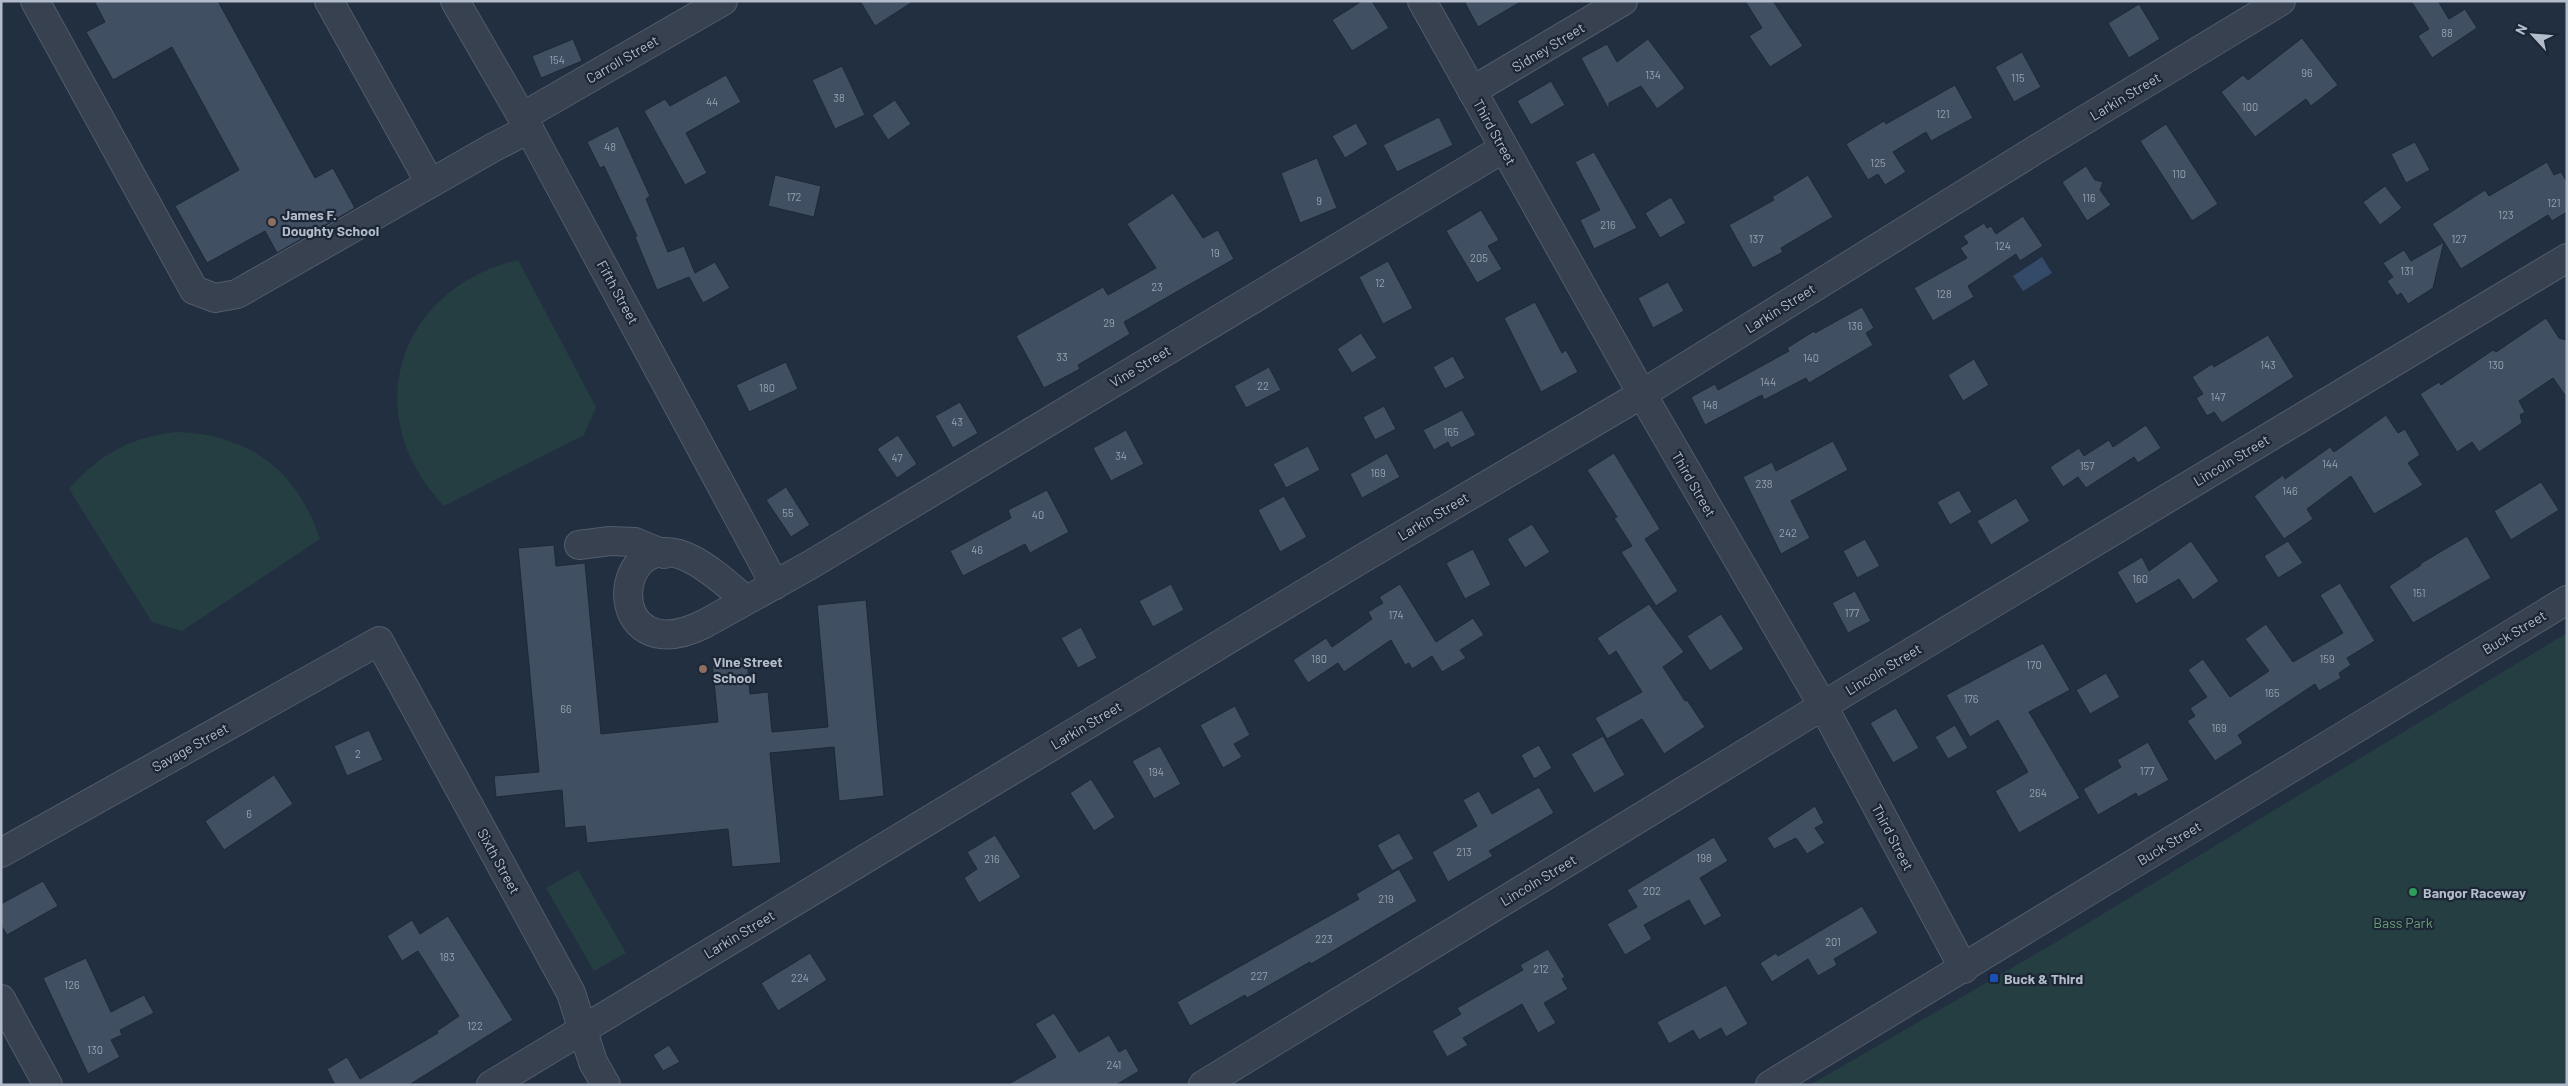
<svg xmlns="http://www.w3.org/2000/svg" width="2568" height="1086" viewBox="0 0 2568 1086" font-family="Barlow,sans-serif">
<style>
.green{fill:#243e42}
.water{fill:#344a69}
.building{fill:#414f63;stroke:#1e2837}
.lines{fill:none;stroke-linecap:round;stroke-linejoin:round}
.minor-casing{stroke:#525c6b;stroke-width:30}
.minor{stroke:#374150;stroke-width:28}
.education-dot{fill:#8d6e63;stroke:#1c2635;stroke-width:2}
.leisure-dot{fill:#2e9e5b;stroke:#1c2635;stroke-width:2}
.transit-dot{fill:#1a4fb4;stroke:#1c2635;stroke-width:2}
.labels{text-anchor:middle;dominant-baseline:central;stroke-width:4.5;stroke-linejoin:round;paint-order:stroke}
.number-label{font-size:11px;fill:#96a1b1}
.street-label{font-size:14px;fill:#b3bccb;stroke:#1c2635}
.poi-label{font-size:14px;font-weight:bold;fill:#b3bccb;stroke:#1c2635;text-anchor:start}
.park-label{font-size:14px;fill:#689e74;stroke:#1c2635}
</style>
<rect width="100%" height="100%" fill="#222f41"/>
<g class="green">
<path d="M518 260 596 407 584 435 444 506C357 415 397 289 518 260Z"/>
<path d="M176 432C249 434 297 470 320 539L182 631 152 622 69 489C98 455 131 437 176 432Z"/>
<path d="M2567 633V1085H1810L2058 941Z"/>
<path d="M578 870 626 953 594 971 546 888Z"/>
</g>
<path class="water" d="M2042 257 2052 273 2023 291 2013 276Z"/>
<g class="building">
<path d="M94 1H218L315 178 333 168 355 208 277 253 265 231 207 263 175 206 239 170 172 47 113 80 86 32 105 22Z"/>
<path d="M860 1H914L875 26Z"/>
<path d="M1362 1H1372L1389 28 1352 51 1332 20Z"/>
<path d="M1464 1H1522L1478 27Z"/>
<path d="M1745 1H1773L1803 46 1770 67 1749 36 1762 28Z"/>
<path d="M2411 1H2438L2449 19 2465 9 2477 28 2432 58 2418 36 2429 29Z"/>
<path d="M2139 4 2160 39 2129 58 2108 23Z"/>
<path d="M2302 38 2338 85 2311 106 2306 99 2255 137 2221 92 2243 75 2248 80Z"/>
<path d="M573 39 582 61 541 78 532 56Z"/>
<path d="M1648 39 1685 88 1657 109 1641 86 1609 103V110L1581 58 1607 44 1617 62Z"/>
<path d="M2022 52 2041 87 2014 102 1995 67Z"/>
<path d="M842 66 865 115 835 129 812 80Z"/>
<path d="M726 75 741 102 686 133 707 173 685 185 644 111 665 99 670 106Z"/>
<path d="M1551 81 1565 105 1531 125 1517 101Z"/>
<path d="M1955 85 1973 118 1931 141 1926 132 1893 152 1906 172 1885 185 1878 174 1868 180 1846 144 1884 121 1886 124Z"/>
<path d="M895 100 911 124 888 140 872 115Z"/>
<path d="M1439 117 1453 145 1397 172 1383 145Z"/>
<path d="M1356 123 1368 144 1345 158 1332 136Z"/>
<path d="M2166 124 2218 204 2192 221 2140 141Z"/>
<path d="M618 126 650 196 646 199 668 252 684 246 695 273 715 262 730 288 703 303 689 277 657 290 635 237 637 236 604 166 600 168 587 142Z"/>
<path d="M2415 142 2430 170 2406 183 2391 154Z"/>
<path d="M1594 152 1637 228 1594 249 1580 220 1600 210 1575 162Z"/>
<path d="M1317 158 1337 208 1300 223 1281 173Z"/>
<path d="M2547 162 2554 175 2561 172 2567 182V212L2552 221 2548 215 2461 269 2444 242 2433 288 2408 304 2401 293 2397 296 2387 281 2393 277 2383 263 2404 250 2411 261 2444 242 2432 224 2485 190 2489 196Z"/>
<path d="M2086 166 2095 180 2103 182 2100 190 2111 205 2087 221 2062 182Z"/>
<path d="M775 175 821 186 814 217 768 206Z"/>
<path d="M1808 175 1833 217 1781 248 1783 252 1753 268 1729 225 1774 200 1772 197Z"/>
<path d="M2385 186 2402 208 2380 225 2363 202Z"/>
<path d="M1173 193 1203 238 1218 230 1234 259 1124 322 1130 334 1078 365 1080 369 1044 388 1016 336 1103 287 1108 295 1156 268 1127 224Z"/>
<path d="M1671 197 1686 223 1660 238 1645 213Z"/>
<path d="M1481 210 1499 240 1488 246 1502 269 1477 283 1446 231Z"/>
<path d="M2023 216 2043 246 2020 261 2016 254 1968 286 1974 297 1933 321 1914 288 1967 258 1960 248 1968 243 1963 236 1984 223 1987 228 1991 226 1996 234Z"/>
<path d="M1388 261 1413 308 1383 324 1359 277Z"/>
<path d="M1668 282 1684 311 1653 328 1638 298Z"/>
<path d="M1535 302 1562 353 1566 350 1578 372 1541 392 1504 318Z"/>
<path d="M1862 307 1874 328 1866 333 1873 345 1809 383 1806 378 1764 400 1762 395 1705 425 1691 397 1715 384 1718 390 1789 351 1787 348 1814 331 1815 333Z"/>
<path d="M2546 318 2559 338 2567 340V398L2553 378 2519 401 2525 412 2520 415 2522 423 2479 452 2472 442 2457 452 2420 394 2439 382 2441 385 2493 350 2496 352Z"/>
<path d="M1361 333 1377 358 1352 373 1337 349Z"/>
<path d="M2268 335 2294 377 2222 423 2214 412 2207 416 2196 398 2203 394 2192 377 2212 364 2214 367Z"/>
<path d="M1453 356 1465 378 1445 389 1433 367Z"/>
<path d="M1974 359 1989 385 1963 401 1948 375Z"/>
<path d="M786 362 798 389 749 412 736 385Z"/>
<path d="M1269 367 1281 390 1246 408 1234 386Z"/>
<path d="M960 402 978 433 953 448 935 416Z"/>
<path d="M1384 406 1396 429 1375 440 1363 417Z"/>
<path d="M1462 410 1476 435 1451 448 1448 442 1434 450 1423 430Z"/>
<path d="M2386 415 2398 433 2405 429 2420 455 2408 463 2423 485 2374 514 2351 476 2307 509 2313 519 2284 539 2254 496 2283 475 2285 479 2330 447 2334 452Z"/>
<path d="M2146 425 2161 448 2138 463 2134 457 2086 488 2078 477 2063 487 2050 467 2079 448 2084 456 2109 440 2113 447Z"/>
<path d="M1126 430 1144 464 1111 481 1093 448Z"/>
<path d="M898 435 917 464 897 478 877 449Z"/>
<path d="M1833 441 1848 470 1791 501 1810 538 1781 554 1743 477 1772 462 1776 471Z"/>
<path d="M1308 446 1320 470 1286 488 1273 464Z"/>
<path d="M1387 453 1400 477 1362 498 1350 474Z"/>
<path d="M1614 453 1660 529 1645 539 1678 591 1656 606 1621 552 1632 546 1614 518 1617 517 1587 470Z"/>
<path d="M2541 482 2559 510 2511 540 2494 511Z"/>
<path d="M786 487 810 525 791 537 766 500Z"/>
<path d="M1047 490 1069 532 1030 553 1025 544 963 576 950 551 1011 518 1008 510Z"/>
<path d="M1959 490 1972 512 1950 525 1937 502Z"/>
<path d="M1284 496 1307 537 1280 552 1258 510Z"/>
<path d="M2016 498 2030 521 1991 545 1977 521Z"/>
<path d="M1532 524 1550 552 1525 568 1507 539Z"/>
<path d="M2467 536 2491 578 2413 623 2389 586 2421 565 2420 564Z"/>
<path d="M1865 539 1880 566 1857 578 1843 551Z"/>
<path d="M2191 541 2219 581 2193 600 2179 579 2136 604 2117 572 2142 557 2149 571Z"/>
<path d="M2288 541 2303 563 2278 578 2264 556Z"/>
<path d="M554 545 556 566 585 563 601 734 718 722 712 661 747 657 750 694 768 692 772 732 828 727 817 605 866 600 884 796 839 801 834 747 770 753 781 863 732 867 728 829 587 843 585 826 565 828 562 790 496 797 494 776 539 772 518 548Z"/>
<path d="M1473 549 1491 585 1465 599 1446 563Z"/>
<path d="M2340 583 2375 641 2347 658 2351 665 2339 673 2341 678 2319 691 2315 684 2238 735 2243 743 2215 761 2187 721 2195 716 2190 708 2207 697 2188 670 2203 659 2230 697 2269 671 2245 639 2266 624 2293 662 2343 633 2320 595Z"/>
<path d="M1171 584 1184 610 1153 627 1139 601Z"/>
<path d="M1400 584 1436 642 1473 618 1484 635 1460 650 1466 658 1442 672 1432 656 1412 669 1409 663 1405 665 1391 640 1344 672 1338 663 1308 683 1293 660 1326 638 1332 647 1372 619 1368 612 1383 603 1379 597Z"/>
<path d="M1855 591 1871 621 1848 633 1832 603Z"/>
<path d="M1649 604 1684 652 1663 667 1685 701 1687 700 1705 727 1664 754 1642 719 1607 739 1595 718 1642 692 1616 651 1609 656 1597 638Z"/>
<path d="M1721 614 1744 649 1710 671 1687 636Z"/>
<path d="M1081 627 1097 658 1078 668 1061 638Z"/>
<path d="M2043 643 2070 690 2029 712 2080 798 2019 833 1995 791 2028 772 1998 720 1970 737 1946 695Z"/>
<path d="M2106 673 2120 697 2090 714 2076 690Z"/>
<path d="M1235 706 1250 735 1234 744 1242 757 1223 768 1200 725Z"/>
<path d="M1896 708 1919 748 1893 763 1870 723Z"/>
<path d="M1955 725 1968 748 1948 759 1935 737Z"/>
<path d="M369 730 383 760 347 776 334 746Z"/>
<path d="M1603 736 1625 775 1594 793 1571 754Z"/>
<path d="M2148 742 2169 780 2138 797 2136 793 2098 815 2083 789 2121 767 2117 760Z"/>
<path d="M1539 745 1552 768 1534 779 1521 755Z"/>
<path d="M1160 746 1181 784 1154 799 1132 761Z"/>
<path d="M274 775 293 804 224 850 205 821Z"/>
<path d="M1091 779 1115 817 1094 831 1070 793Z"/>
<path d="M1539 787 1554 813 1489 851 1493 856 1448 882 1432 852 1477 826 1463 800 1479 791 1492 814Z"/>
<path d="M1815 806 1824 823 1815 828 1825 843 1807 854 1796 838 1774 849 1767 838Z"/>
<path d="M1399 833 1414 859 1392 871 1377 845Z"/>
<path d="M995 835 1021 877 979 903 964 878 977 869 967 852Z"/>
<path d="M1714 837 1728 861 1700 878 1722 916 1704 926 1689 900 1644 925 1652 939 1625 955 1607 924 1637 907 1627 890Z"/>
<path d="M1399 869 1417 901 1311 964 1310 962 1247 998 1245 995 1190 1026 1177 1002 1359 899 1356 894Z"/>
<path d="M43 881 58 906 7 935 1 925V904Z"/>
<path d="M1862 906 1878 933 1834 959 1837 965 1818 976 1808 959 1772 982 1760 963 1776 953 1778 956Z"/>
<path d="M448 916 513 1020 409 1085H335L327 1069 347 1057 360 1079 438 1033 437 1031 459 1016 418 951 402 961 387 936 412 920 420 934Z"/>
<path d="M1548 949 1565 977 1562 979 1568 989 1544 1003 1556 1023 1538 1033 1522 1004 1463 1038 1468 1045 1447 1057 1432 1031 1461 1014 1457 1008 1523 970 1520 965Z"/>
<path d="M810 953 827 980 778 1011 761 983Z"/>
<path d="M86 958 111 1012 144 995 154 1013 120 1030 122 1035 111 1040 120 1057 88 1074 43 978Z"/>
<path d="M1726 985 1748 1024 1726 1037 1721 1028 1699 1040 1693 1030 1669 1044 1657 1022Z"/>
<path d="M1054 1013 1079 1052 1109 1035 1119 1052 1126 1048 1139 1071 1116 1085H1007L1056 1057 1035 1024Z"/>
<path d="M669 1045 680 1062 663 1071 653 1055Z"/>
</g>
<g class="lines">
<defs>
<g id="minor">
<path d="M35 1 194 290 215 298 237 294 494 147 529 129"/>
<path d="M329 1 430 183"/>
<path d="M455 1 529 129 775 585"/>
<path d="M1422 1 1642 394 1823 706 1964 969"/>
<path d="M1472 91 1623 1"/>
<path d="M522 117 723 1"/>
<path d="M579 545 610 541 635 542 664 554"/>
<path d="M746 600C729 586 711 569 691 559 609 518 601 675 704 624L810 565 1504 148"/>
<path d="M1 853 379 641 571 993 593 1062 606 1085"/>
<path d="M1 999 48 1085"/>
<path d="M491 1085 1358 561 1642 394 2040 147 2281 1"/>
<path d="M1203 1085 1847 691 2567 258"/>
<path d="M1770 1085 2567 600"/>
</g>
</defs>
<use href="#minor" class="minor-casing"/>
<use href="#minor" class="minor"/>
</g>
<g class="education-dot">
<circle cx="272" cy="222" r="5"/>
<circle cx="703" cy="669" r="5"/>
</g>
<circle class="leisure-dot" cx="2413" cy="892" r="5"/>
<rect class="transit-dot" x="1989" y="973" width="10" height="10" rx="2.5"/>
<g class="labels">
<g class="number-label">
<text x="2447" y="32">88</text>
<text x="557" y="59">154</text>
<text x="2307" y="72">96</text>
<text x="1653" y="74">134</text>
<text x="2018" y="77">115</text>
<text x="839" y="97">38</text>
<text x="712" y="101">44</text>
<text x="2250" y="106">100</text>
<text x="1943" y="113">121</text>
<text x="610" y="146">48</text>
<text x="1878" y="162">125</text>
<text x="2179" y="173">110</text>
<text x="794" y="196">172</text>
<text x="2089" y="197">116</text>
<text x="1319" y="200">9</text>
<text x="2554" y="202">121</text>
<text x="2506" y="214">123</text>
<text x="1608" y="224">216</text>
<text x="1756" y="238">137</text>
<text x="2459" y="238">127</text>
<text x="2003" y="245">124</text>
<text x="1215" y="252">19</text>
<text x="1479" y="257">205</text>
<text x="2407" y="270">131</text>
<text x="1380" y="282">12</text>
<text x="1157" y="286">23</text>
<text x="1944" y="293">128</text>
<text x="1109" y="322">29</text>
<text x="1855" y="325">136</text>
<text x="1062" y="356">33</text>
<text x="1811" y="357">140</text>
<text x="2268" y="364">143</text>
<text x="2496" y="364">130</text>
<text x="1768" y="381">144</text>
<text x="1263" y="385">22</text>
<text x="767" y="387">180</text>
<text x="2218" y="396">147</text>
<text x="1710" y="404">148</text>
<text x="957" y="421">43</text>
<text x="1451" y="431">165</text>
<text x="1121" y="455">34</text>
<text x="897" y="457">47</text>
<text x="2330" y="463">144</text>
<text x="2087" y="465">157</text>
<text x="1378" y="472">169</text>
<text x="1764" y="483">238</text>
<text x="2290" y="490">146</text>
<text x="788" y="512">55</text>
<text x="1038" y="514">40</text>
<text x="1788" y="532">242</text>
<text x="977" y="549">46</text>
<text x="2140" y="578">160</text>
<text x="2419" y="592">151</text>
<text x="1852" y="612">177</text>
<text x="1396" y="614">174</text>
<text x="1319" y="658">180</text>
<text x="2327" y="658">159</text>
<text x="2034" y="664">170</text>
<text x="2272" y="692">165</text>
<text x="1971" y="698">176</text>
<text x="566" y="708">66</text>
<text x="2219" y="727">169</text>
<text x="358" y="753">2</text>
<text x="2147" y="770">177</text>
<text x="1156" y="771">194</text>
<text x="2038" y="792">264</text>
<text x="249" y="813">6</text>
<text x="1464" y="851">213</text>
<text x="1704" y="857">198</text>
<text x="992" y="858">216</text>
<text x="1652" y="890">202</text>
<text x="1386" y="898">219</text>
<text x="1324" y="938">223</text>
<text x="1833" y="941">201</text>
<text x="447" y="956">183</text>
<text x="1541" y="968">212</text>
<text x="1259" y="975">227</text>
<text x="800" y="977">224</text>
<text x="72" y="984">126</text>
<text x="475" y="1025">122</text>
<text x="95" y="1049">130</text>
<text x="1114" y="1064">241</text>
</g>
<g class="street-label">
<text transform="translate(1548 47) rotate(-31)">Sidney Street</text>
<text transform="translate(622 59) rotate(-30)">Carroll Street</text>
<text transform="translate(2125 96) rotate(-31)">Larkin Street</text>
<text transform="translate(1495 132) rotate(61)">Third Street</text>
<text transform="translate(618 292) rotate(61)">Fifth Street</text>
<text transform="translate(1780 308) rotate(-32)">Larkin Street</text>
<text transform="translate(1140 366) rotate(-31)">Vine Street</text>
<text transform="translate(2231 460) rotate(-31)">Lincoln Street</text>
<text transform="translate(1694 484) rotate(60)">Third Street</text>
<text transform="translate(1433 516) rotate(-31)">Larkin Street</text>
<text transform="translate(2514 632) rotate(-31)">Buck Street</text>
<text transform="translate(1883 669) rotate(-31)">Lincoln Street</text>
<text transform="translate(1086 725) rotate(-31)">Larkin Street</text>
<text transform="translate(190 747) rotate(-29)">Savage Street</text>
<text transform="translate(1893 837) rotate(62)">Third Street</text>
<text transform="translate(2169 843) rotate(-31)">Buck Street</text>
<text transform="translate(499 861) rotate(61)">Sixth Street</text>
<text transform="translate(1538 880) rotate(-31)">Lincoln Street</text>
<text transform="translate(739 934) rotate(-31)">Larkin Street</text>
</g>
<g class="poi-label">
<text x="282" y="214">James F.<tspan x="282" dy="16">Doughty School</tspan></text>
<text x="713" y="661">Vine Street<tspan x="713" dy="16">School</tspan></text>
<text x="2423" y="892">Bangor Raceway</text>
<text x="2004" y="978">Buck &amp; Third</text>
</g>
<g class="park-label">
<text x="2403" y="922">Bass Park</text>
</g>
</g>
<rect width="2568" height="1086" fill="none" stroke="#b3bccb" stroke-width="5"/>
<g transform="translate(2533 35) rotate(296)" stroke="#1c2635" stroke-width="4" paint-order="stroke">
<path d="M0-4L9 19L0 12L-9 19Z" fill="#b3bccb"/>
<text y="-8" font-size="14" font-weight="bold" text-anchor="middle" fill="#b3bccb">N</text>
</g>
</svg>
